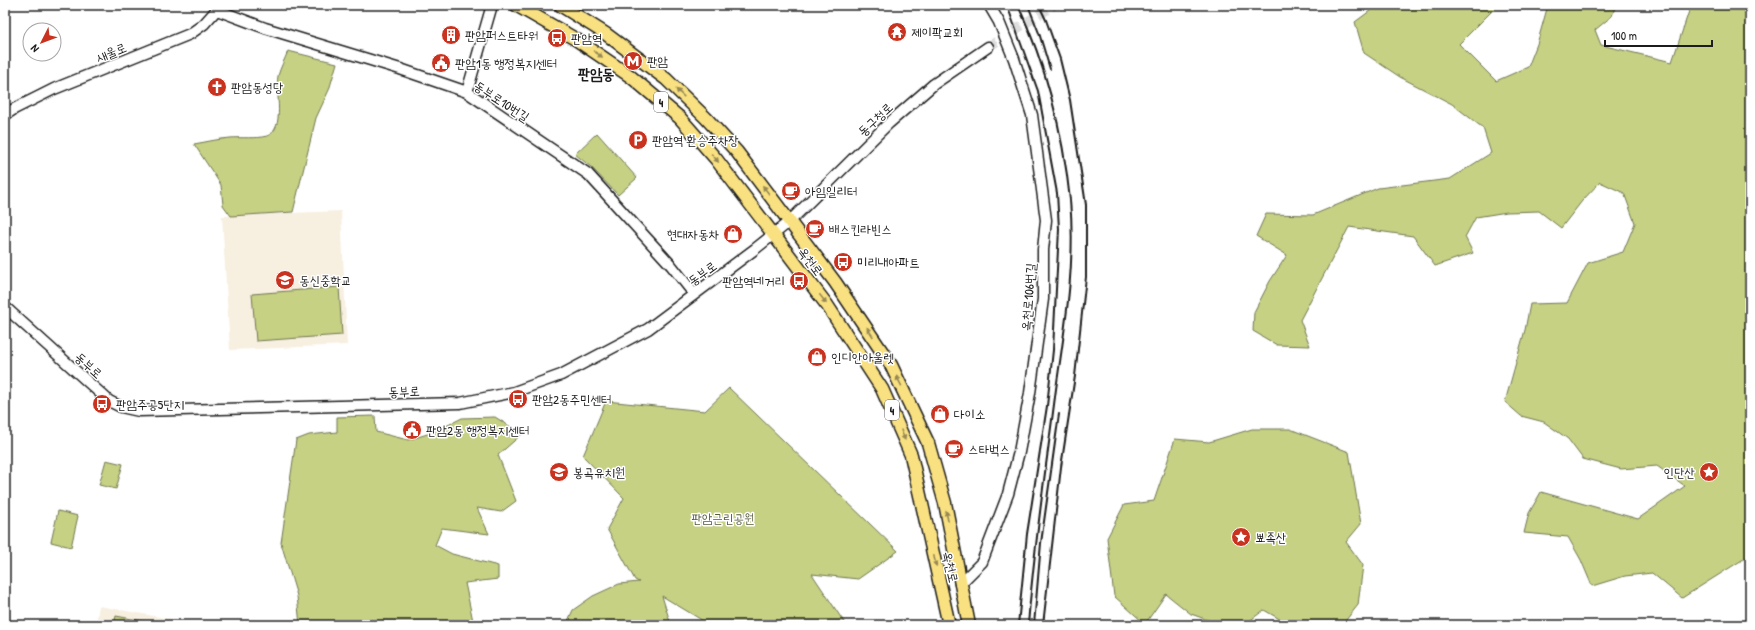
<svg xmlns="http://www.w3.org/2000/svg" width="1755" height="630" viewBox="0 0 1755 630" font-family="'Patrick Hand','Poor Story',sans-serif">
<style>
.built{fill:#f7efe0}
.green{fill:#c6d184;stroke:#717650}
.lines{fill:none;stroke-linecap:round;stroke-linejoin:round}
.secondary-tunnel{stroke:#ddd;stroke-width:10;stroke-dasharray:10 5;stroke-linecap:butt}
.secondary-casing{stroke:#1c1c1c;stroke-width:13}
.primary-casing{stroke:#1c1c1c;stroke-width:15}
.secondary{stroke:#fff;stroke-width:10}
.primary{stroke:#f9e181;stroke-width:12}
.rail{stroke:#1c1c1c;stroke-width:2}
.oneway{fill:#968854}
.labels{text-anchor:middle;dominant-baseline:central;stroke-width:3;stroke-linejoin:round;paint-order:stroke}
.shield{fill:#fff;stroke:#606060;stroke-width:1}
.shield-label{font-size:12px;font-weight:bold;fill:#1c1c1c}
.poi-label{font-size:13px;fill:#1c1c1c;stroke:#fff;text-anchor:start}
.street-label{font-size:13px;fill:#1c1c1c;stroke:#fff}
.park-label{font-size:13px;fill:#585b40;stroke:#fff}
.quarter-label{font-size:15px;font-weight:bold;fill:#1c1c1c;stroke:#fff}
</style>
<rect width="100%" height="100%" fill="#fff"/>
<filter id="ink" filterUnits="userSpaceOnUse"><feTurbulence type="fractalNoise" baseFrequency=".025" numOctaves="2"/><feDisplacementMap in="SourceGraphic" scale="8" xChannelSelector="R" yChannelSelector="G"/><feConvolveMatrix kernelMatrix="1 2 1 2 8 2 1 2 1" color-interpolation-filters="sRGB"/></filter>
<g filter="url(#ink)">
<g class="built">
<path d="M341 211 347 345 230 350 222 216Z"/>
<path d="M99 606 203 625H96Z"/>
</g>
<g class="green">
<path d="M1378 5H1510L1495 8 1459 44 1496 81 1528 67 1537 44 1548 5H1616L1612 16 1595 30 1601 45 1672 62 1691 5H1750V555L1682 598 1652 573 1625 576 1592 586 1581 560 1568 537 1524 533 1529 513 1541 492 1638 519 1685 486 1657 466 1621 469 1583 459 1568 439 1544 422 1521 416 1505 402 1525 330 1530 304 1567 303 1588 263 1623 252 1635 223 1624 193 1600 182 1582 201 1561 228 1539 211 1507 212 1476 217 1465 237 1473 253 1435 266 1413 236 1349 227 1300 320 1310 346 1277 345 1253 331 1254 312 1270 281 1287 255 1256 236 1266 214 1313 215 1378 188 1450 179 1491 153 1483 128 1452 104 1400 77 1364 53 1355 22Z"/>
<path d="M288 51 337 63 329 90 316 118 293 212 231 216 223 205 221 185 194 144C206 142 218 139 230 138 242 137 255 139 267 136 286 129 275 92 278 76 280 68 285 59 288 51Z"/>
<path d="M597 133 637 178 618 195 591 167 575 154Z"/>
<path d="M339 287 342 335 256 341 252 294Z"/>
<path d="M729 388 898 551 858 579 812 574 844 622 843 625H710L662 596 671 625H566L573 610 593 596 619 584 639 582 635 580 607 529 624 498 583 456 606 401 705 411Z"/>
<path d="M375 416 376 432 408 440 434 432 462 418 495 417 522 434 498 455 516 501 501 512 477 508 489 534 442 528 435 545 452 554 498 566V579L465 583 473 621 471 625H300L297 596 281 543 296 440 309 435 337 432V417Z"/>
<path d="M1252 429H1290L1349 452 1361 524 1346 542 1363 565 1358 605 1342 625H1290L1264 610 1244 625H1222L1191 614 1166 594 1145 624 1114 596 1107 538 1124 505 1154 501 1175 439 1209 442Z"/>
<path d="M106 460 123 464 116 489 99 485Z"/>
<path d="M58 511 78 516 71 547 51 542Z"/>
<path d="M116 616 164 625H114Z"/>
</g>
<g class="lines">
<path class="secondary-tunnel" d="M988 47 1054 5"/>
<defs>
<g id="secondary">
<path d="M217 10 265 28 400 69 467 92 588 174 671 265 694 294"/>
<path d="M467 92 492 5"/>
<path d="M5 115 14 109 54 89 190 34 204 24 220 6"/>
<path d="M5 307 109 401 121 407 139 411 460 403 514 392 561 375 648 329 755 249 790 221 889 123 934 84 988 47"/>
<path d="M960 584 982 562 1008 494 1019 452 1030 393 1043 299V250L1046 220 1032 115 1014 59 999 22 989 5"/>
</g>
<g id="primary">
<path d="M516 5 577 40 630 76 680 118 716 159 827 305 882 389 911 455 949 625"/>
<path d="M560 5 606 34 666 79 706 118 737 152 835 282 891 365 928 443 945 503 969 625"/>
</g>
</defs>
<use href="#secondary" class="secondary-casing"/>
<use href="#primary" class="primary-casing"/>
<use href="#secondary" class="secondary"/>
<use href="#primary" class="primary"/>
<g class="rail">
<path d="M1007 5 1038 91 1057 193 1059 229 1053 350 1047 406 1027 534 1018 625"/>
<path d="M1018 5C1047 68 1063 132 1070 200 1076 263 1065 327 1056 389 1046 468 1034 546 1028 625"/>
<path d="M1028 5 1039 33 1050 69"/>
<path d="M1039 5 1046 20 1060 59 1070 100 1086 205V277L1075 376 1061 467 1043 625"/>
<path d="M1034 625 1041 543 1059 414"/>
</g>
</g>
<defs><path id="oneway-solid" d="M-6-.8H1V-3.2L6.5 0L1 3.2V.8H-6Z"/></defs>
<g class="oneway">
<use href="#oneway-solid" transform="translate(598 54) rotate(34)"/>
<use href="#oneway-solid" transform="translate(680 93) rotate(-136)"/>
<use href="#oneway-solid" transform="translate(715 158) rotate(50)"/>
<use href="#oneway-solid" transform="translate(766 190) rotate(-127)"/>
<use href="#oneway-solid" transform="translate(823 299) rotate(53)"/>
<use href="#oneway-solid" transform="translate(870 332) rotate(-123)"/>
<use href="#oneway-solid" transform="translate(899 381) rotate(-117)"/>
<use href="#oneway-solid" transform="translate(903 435) rotate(68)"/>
<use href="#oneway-solid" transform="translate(947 516) rotate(-101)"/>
<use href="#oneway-solid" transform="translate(935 561) rotate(77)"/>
</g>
</g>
<defs>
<symbol id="temple-disc" viewBox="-11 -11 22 22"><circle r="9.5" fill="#c8321e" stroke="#fff"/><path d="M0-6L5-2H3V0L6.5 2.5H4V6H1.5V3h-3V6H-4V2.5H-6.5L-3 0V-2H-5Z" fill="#fff"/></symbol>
<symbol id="building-disc" viewBox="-11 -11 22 22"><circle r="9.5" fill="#c8321e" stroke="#fff"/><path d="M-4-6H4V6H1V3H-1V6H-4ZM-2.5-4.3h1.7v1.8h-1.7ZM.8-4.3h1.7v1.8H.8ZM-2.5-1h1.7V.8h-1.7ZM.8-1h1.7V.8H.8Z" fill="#fff"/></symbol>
<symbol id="bus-disc" viewBox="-11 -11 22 22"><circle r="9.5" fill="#c8321e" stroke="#fff"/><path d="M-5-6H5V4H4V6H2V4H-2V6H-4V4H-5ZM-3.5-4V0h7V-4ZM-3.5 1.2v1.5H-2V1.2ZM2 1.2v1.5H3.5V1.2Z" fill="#fff"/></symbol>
<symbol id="metro-disc" viewBox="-11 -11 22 22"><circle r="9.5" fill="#c8321e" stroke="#fff"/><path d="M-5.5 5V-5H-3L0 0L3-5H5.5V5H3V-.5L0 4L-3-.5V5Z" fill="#fff"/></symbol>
<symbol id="civic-disc" viewBox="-11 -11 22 22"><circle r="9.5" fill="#c8321e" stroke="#fff"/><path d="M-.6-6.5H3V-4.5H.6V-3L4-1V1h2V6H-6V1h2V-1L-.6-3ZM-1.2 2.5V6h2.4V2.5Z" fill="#fff"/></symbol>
<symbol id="church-disc" viewBox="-11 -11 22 22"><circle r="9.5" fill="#c8321e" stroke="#fff"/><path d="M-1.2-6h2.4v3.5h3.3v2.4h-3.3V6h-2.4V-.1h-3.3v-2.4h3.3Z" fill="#fff"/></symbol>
<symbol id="parking-disc" viewBox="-11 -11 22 22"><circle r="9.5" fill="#c8321e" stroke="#fff"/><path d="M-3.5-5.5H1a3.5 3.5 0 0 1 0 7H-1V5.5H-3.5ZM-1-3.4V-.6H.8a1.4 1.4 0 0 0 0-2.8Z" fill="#fff"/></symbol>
<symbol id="cafe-disc" viewBox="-11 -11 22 22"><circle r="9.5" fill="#c8321e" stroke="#fff"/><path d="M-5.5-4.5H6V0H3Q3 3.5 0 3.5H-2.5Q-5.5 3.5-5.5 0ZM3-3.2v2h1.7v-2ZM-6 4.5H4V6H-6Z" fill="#fff"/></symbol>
<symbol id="shop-disc" viewBox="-11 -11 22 22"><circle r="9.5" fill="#c8321e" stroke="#fff"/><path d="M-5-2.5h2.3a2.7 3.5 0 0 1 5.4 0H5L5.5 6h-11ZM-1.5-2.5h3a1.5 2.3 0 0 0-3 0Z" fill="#fff"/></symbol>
<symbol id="school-disc" viewBox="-11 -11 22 22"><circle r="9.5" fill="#c8321e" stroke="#fff"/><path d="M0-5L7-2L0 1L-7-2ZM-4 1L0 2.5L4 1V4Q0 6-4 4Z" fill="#fff"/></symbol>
<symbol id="sight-disc" viewBox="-11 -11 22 22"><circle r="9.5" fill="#c8321e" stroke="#fff"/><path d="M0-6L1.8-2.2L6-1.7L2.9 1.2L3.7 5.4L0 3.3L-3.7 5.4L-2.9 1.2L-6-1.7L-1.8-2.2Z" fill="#fff"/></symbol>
</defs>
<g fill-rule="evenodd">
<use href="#temple-disc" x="886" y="21" width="22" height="22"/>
<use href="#building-disc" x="440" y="24" width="22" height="22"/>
<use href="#bus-disc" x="546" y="27" width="22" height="22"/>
<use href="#metro-disc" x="622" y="50" width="22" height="22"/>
<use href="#civic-disc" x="430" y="52" width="22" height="22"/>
<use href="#church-disc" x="206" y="76" width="22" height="22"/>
<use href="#parking-disc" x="627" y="129" width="22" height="22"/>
<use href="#cafe-disc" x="780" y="180" width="22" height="22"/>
<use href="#cafe-disc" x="804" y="218" width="22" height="22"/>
<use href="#shop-disc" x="722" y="223" width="22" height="22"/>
<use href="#bus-disc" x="832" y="251" width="22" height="22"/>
<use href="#school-disc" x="274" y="269" width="22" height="22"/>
<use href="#bus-disc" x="788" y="270" width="22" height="22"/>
<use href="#shop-disc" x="806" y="346" width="22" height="22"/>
<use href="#bus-disc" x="507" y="388" width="22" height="22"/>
<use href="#bus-disc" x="91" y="393" width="22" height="22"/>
<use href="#shop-disc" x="929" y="403" width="22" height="22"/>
<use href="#civic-disc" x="401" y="419" width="22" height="22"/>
<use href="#cafe-disc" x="943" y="438" width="22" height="22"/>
<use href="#school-disc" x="548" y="461" width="22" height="22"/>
<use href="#sight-disc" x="1698" y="461" width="22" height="22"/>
<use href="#sight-disc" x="1230" y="526" width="22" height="22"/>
</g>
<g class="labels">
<g class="shield">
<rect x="654" y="92" width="14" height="20" rx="3"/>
<rect x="885" y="400" width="14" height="20" rx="3"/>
</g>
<g class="shield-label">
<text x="661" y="102">4</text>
<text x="892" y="410">4</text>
</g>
<g class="poi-label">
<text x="911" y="32">제이팍교회</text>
<text x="465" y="35">판암퍼스트타워</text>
<text x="571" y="38">판암역</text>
<text x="647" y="61">판암</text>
<text x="455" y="63">판암1동 행정복지센터</text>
<text x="231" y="87">판암동성당</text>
<text x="652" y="140">판암역 환승주차장</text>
<text x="805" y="191">아임일리터</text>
<text x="829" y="229">배스킨라빈스</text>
<text x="719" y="234" text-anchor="end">현대자동차</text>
<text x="857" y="262">미리내아파트</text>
<text x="299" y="280">동신중학교</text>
<text x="785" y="281" text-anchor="end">판암역네거리</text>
<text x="831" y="357">인디안아울렛</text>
<text x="532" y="399">판암2동주민센터</text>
<text x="116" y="404">판암주공5단지</text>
<text x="954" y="414">다이소</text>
<text x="426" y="430">판암2동 행정복지센터</text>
<text x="968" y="449">스타벅스</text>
<text x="573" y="472">봉곡유치원</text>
<text x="1695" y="472" text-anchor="end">인단산</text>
<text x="1255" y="537">뾰족산</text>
</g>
<g class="street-label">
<text transform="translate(111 52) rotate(-22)">새울로</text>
<text transform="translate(502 101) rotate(33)">동부로10번길</text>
<text transform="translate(875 119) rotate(-43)">동구청로</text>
<text transform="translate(811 261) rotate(53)">옥천로</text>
<text transform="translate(702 273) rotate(-36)">동부로</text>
<text transform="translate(1028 297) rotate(-86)">옥천로106번길</text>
<text transform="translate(89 365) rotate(42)">동부로</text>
<text transform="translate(404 391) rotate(-2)">동부로</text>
<text transform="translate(951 567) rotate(77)">옥천로</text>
</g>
<g class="park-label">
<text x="723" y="518">판암근린공원</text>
</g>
<g class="quarter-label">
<text x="596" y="73">판암동</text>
</g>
</g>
<rect width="1755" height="630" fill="none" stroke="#fff" stroke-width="20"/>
<rect x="10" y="10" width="1735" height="610" fill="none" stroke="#1c1c1c" stroke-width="1.5" filter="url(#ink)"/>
<g transform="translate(42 42) rotate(228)"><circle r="19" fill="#ffffff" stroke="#a4a4a4"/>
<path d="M0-3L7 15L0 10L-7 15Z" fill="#c8321e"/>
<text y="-6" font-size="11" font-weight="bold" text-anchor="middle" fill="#1c1c1c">N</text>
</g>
<path d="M1605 40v6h107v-6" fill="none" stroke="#1c1c1c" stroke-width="2"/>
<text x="1611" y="40" font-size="12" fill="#1c1c1c" stroke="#ffffff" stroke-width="3" paint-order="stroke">100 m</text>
</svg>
